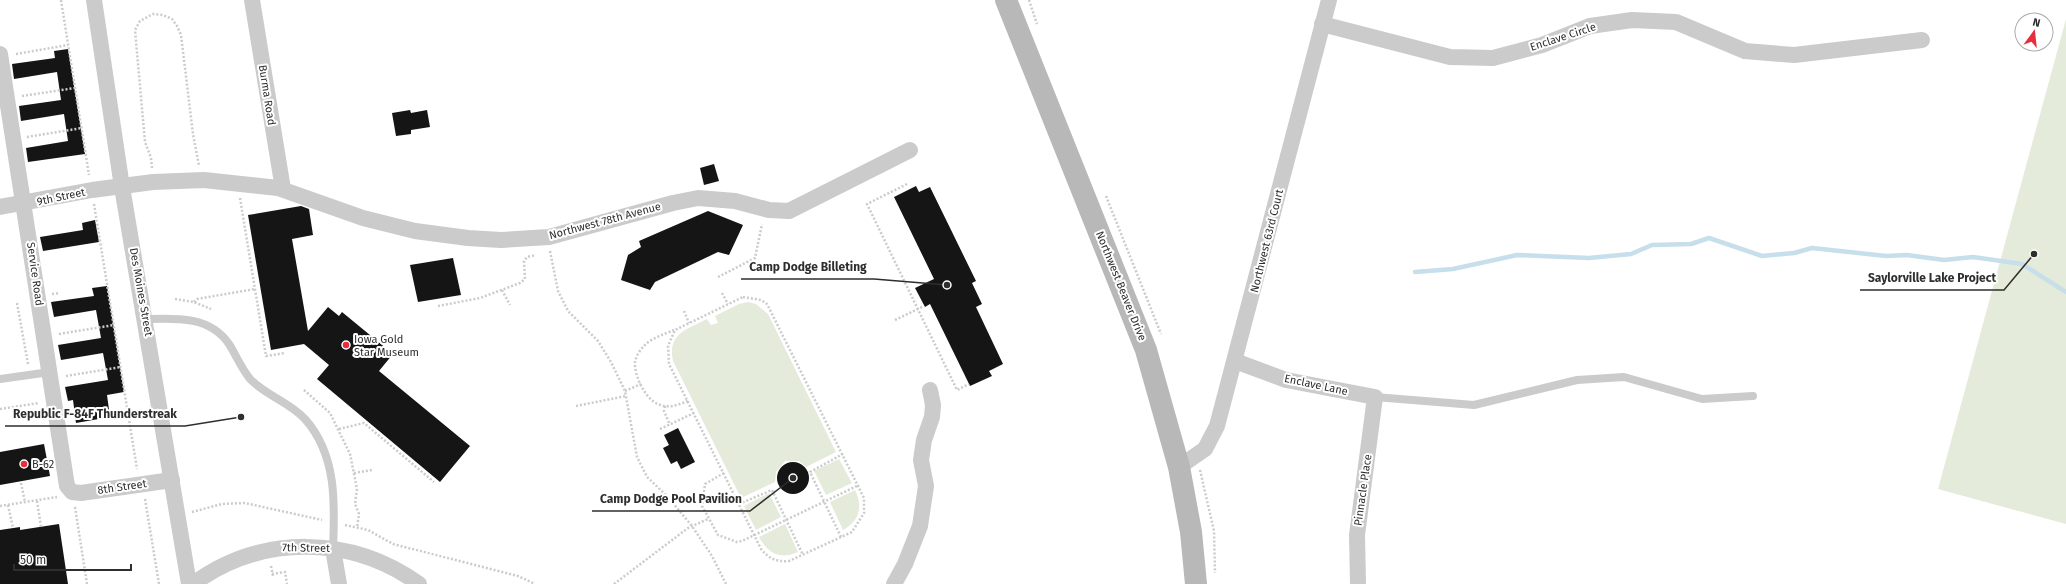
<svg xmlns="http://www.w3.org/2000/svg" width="2066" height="584" viewBox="0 0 2066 584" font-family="'Fira Sans',sans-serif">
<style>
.green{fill:#e4ebdb}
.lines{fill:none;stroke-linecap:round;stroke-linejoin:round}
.stream{stroke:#c7deeb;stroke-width:4.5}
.building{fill:#151515}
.path{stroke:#cbcbcb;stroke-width:2.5;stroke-dasharray:2 2;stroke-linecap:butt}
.lane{stroke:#cbcbcb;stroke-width:8}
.street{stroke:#cbcbcb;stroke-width:16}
.secondary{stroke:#b8b8b8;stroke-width:22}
.poi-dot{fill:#e62e3f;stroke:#fff;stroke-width:1.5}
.labels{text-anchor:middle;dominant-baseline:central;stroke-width:4;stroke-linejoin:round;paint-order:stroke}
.street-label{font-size:11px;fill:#2e2e2e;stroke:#fff}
.poi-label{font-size:11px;fill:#2e2e2e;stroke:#fff;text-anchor:start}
.leader{fill:none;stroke:#2e2e2e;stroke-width:1.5}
.callout-dot{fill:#2e2e2e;stroke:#fff;stroke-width:1.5}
.callout-label{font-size:12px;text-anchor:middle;font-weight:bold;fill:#2e2e2e;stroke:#fff;stroke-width:4;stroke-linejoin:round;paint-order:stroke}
</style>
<rect width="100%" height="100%" fill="#fff"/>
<g class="green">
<path d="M2066 19V524L1938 489Z"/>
<path d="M748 302 756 304 768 314 836 452 806 467 799 461H785L776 472 775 482 741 498 673 361C667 334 687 329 707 319L711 325 718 323 715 316 739 304Z"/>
<path d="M839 459 852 483 826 495 814 471Z"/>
<path d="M855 490C863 507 860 520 843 530L830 502Z"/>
<path d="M769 493 781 517 756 530 744 506Z"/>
<path d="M785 524 798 552C780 560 768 554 759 537Z"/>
</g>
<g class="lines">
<path class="stream" d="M1415 272 1453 269 1517 255 1589 258 1631 254 1652 245 1691 244 1709 238 1762 256 1794 253 1812 248 1886 256 1907 255 1944 260 1973 257 2022 264 2066 292"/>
</g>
<g class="building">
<path d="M68 49 85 154 28 162 26 148 68 141 64 114 21 121 19 106 61 100 57 72 14 79 12 64 55 58 54 51Z"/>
<path d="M410 110 411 113 427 110 430 127 411 130V134L396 136 392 113Z"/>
<path d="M714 164 719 181 704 185 700 168Z"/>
<path d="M916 186 919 192 930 187 976 281 972 283 982 304 976 307 1003 364 989 371 992 376 970 386 930 304 925 307 915 288 934 279 894 197Z"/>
<path d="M301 206 309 209 313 235 292 239 308 331 328 307 339 316 342 312 393 354 379 371 470 446 440 482 317 379 329 365 304 344 271 350 248 215Z"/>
<path d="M708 211 743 225 729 255 718 252 655 282 650 290 621 280 628 255 641 247 639 241Z"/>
<path d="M95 220 99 242 43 251 40 237 83 230 82 223Z"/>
<path d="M453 258 461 295 418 302 410 265Z"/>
<path d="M107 286 124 392 107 395 110 417 76 423 73 400 68 401 65 387 108 380 103 353 61 360 58 345 101 338 96 310 54 317 51 302 94 296 92 288Z"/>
<path d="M678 428 695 462 681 469 677 461 671 464 663 448 669 445 664 435Z"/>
<path d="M44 444 50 476 0 485V452Z"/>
<circle cx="793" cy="478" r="16"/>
<path d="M59 524 68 584H0V530L20 527V530Z"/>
</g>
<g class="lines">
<g class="path">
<path d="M61 0 89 175"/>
<path d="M1029 0 1037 24"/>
<path d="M16 54 68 45"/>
<path d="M22 96 75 88"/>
<path d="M27 137 82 128"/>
<path d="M152 168 151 158 145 142 135 30 140 21 153 14 163 15 172 19 177 26 181 35 193 134 199 166"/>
<path d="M907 184 867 204 957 390 969 384"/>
<path d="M1106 196 1161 334"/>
<path d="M240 198 266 356 285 353"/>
<path d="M94 204 137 469"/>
<path d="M550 251 558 291 568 311 598 341 611 362 625 391 637 457 647 477 667 496 692 526 712 556 726 584"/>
<path d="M718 277 755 258 762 224"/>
<path d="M502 290 510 305"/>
<path d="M722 293 728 304"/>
<path d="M52 294 59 293"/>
<path d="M743 297 761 300 767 304 864 498V513L852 532 789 561C777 562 769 559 761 549L669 364 668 346 675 330Z"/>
<path d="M175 299 194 302 211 309"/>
<path d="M194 302 197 299 255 289"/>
<path d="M17 303 28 364"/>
<path d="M438 306 480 298 520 283 525 279 524 261 527 257 536 255"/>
<path d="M684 311 689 323"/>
<path d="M895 320 924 306"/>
<path d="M674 330C665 334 651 338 644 346 640 350 636 356 635 362 634 375 645 399 658 404 668 409 678 405 688 401"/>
<path d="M59 334 114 325"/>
<path d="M66 376 121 367"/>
<path d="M304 390 330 413 350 454 357 489 355 504 359 514 357 528"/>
<path d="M625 391 641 384"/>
<path d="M576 406 626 396"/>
<path d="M665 406 664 411 670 425"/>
<path d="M0 409 39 403"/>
<path d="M339 429 364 423 434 482"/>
<path d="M660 429 694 413"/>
<path d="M1200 470 1214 531 1215 573"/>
<path d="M354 473 372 470"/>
<path d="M724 473 705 484 702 506 718 535 737 542 742 541 859 485"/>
<path d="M21 483 25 502"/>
<path d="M145 499 159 584"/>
<path d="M37 501 41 527"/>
<path d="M739 504 772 490 803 555"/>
<path d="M8 505 13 528"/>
<path d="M0 506 57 497"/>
<path d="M75 507 87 584"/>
<path d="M192 512 222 504 245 503 322 520"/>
<path d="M345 525 368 530 393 544 518 576 535 584"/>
<path d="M841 537 810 472 843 454"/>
<path d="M271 566 273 576"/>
<path d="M272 574 285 572 287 584"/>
<path d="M614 584 688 528 708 519"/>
</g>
<g class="lane">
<path d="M146 319C176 318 210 316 229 344 236 355 242 370 251 380 267 396 289 402 305 419 337 455 335 504 333 549"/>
<path d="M0 379 50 372"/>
<path d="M1375 397 1474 405 1577 380 1624 377 1702 399 1753 396"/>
</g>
<g class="street">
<path d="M94 0 122 187 189 584"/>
<path d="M252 0 283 189"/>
<path d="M1322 24 1450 57 1493 58 1542 45 1590 26 1632 20 1676 22 1745 51 1794 55 1922 40"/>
<path d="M0 54 67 486 72 492 81 493 172 480"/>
<path d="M0 207 92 190 153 182 204 180 278 188 363 218 415 231 468 238 501 240 549 237 673 203 698 198 735 201 769 210 789 211 910 150"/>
<path d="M1235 361 1286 380 1375 397 1357 535 1358 584"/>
<path d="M1179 467 1205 449 1217 426 1329 0"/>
<path d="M333 549 339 584"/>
<path d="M193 584C261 534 351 535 419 584"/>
<path d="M894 584 905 564 920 526 926 486 921 460 924 440 932 417 933 405 930 390"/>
</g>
<path class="secondary" d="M1006 0 1146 350 1179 467 1191 532 1196 584"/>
</g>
<g class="poi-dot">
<circle cx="346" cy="345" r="4"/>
<circle cx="24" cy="464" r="4"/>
</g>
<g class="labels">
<g class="street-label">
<text transform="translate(1563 37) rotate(-18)">Enclave Circle</text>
<text transform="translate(267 95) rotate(81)">Burma Road</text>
<text transform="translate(61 197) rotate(-12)">9th Street</text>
<text transform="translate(605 221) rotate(-15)">Northwest 78th Avenue</text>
<text transform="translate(1267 241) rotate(-76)">Northwest 63rd Court</text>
<text transform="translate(35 274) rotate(82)">Service Road</text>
<text transform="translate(1121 286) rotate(68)">Northwest Beaver Drive</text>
<text transform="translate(141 292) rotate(80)">Des Moines Street</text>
<text transform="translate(1316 385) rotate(12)">Enclave Lane</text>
<text transform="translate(122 487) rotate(-8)">8th Street</text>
<text transform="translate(1363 490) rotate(-82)">Pinnacle Place</text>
<text transform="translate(306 548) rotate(1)">7th Street</text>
</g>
<g class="poi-label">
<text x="354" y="339">Iowa Gold<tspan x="354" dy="13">Star Museum</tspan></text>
<text x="32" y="464">B-62</text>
</g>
</g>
<path class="leader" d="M947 285L874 279H741M2034 254L2004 290H1860M241 417L185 426H5M793 478L750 511H592"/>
<g class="callout-dot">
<circle cx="947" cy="285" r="4"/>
<circle cx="2034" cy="254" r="4"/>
<circle cx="241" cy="417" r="4"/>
<circle cx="793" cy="478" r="4"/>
</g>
<g class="callout-label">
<text x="808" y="271">Camp Dodge Billeting</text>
<text x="1932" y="282">Saylorville Lake Project</text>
<text x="95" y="418">Republic F-84F Thunderstreak</text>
<text x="671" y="503">Camp Dodge Pool Pavilion</text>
</g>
<g transform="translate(2034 32) rotate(15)"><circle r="19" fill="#ffffff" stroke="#ababab"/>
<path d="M0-3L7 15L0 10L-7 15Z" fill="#e62e3f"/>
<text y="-6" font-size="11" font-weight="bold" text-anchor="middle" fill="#2e2e2e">N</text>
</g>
<path d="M14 564v6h117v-6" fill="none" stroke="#2e2e2e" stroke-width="2"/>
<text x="20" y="564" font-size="12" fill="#2e2e2e" stroke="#ffffff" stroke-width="3" paint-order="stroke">50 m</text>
</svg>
